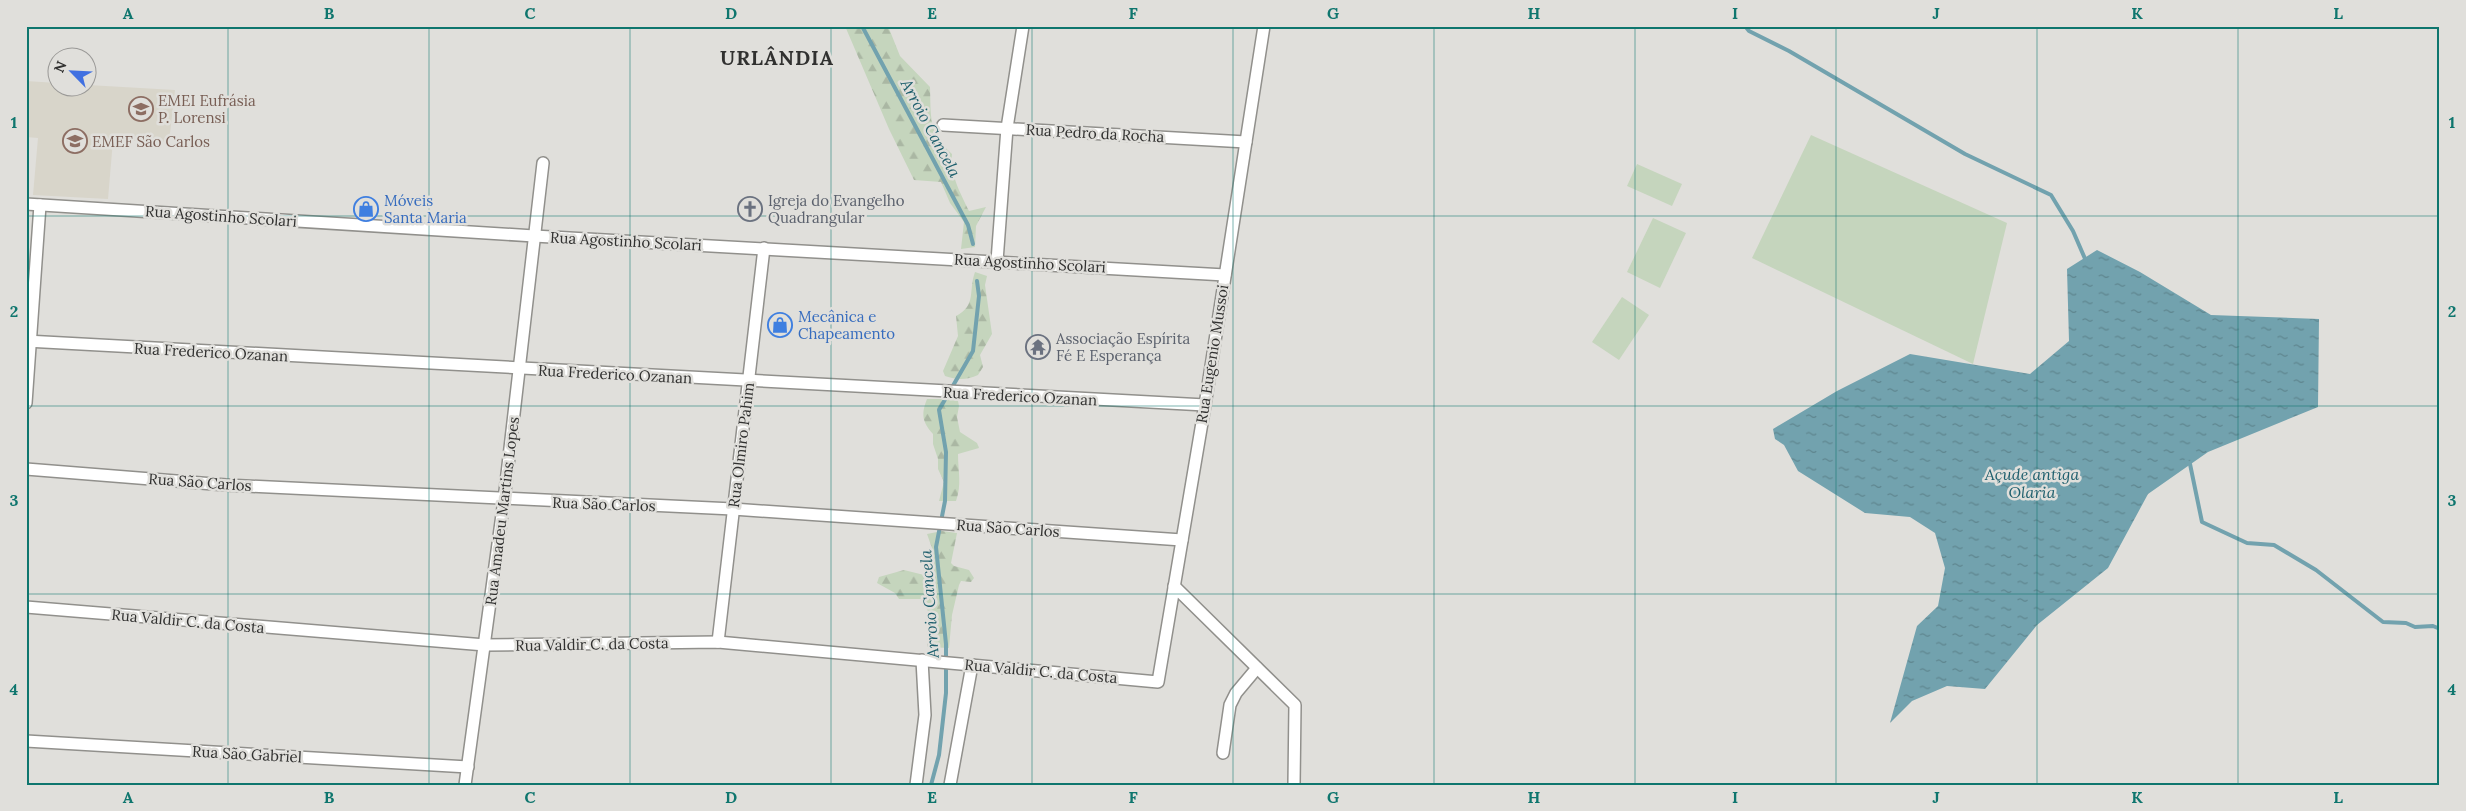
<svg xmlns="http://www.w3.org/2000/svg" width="2466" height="811" viewBox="0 0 2466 811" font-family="Lora,serif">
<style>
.built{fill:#d8d5ca}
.forest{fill:url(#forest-firs)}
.park{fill:#c5d5bd}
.water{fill:url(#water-ripples)}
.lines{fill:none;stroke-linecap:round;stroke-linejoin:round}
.stream{stroke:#72a2ae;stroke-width:4}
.minor-casing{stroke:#91908c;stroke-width:14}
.minor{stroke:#fff;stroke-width:11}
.grid{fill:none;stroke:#0f766e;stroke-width:1;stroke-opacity:0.55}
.labels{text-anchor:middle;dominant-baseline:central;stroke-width:5;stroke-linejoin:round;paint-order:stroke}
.education-label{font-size:15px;fill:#785e54;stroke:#e0dfdb;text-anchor:start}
.street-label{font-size:15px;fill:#313130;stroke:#e0dfdb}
.shop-label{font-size:15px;fill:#366cbe;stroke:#e0dfdb;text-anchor:start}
.worship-label{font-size:15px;fill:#5b616d;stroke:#e0dfdb;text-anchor:start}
.water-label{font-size:16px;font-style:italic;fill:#1e5f6d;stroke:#e0dfdb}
.district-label{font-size:20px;font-weight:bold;letter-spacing:1px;fill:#313130;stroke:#e0dfdb}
.neatline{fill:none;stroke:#0f766e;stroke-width:2}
.grid-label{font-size:16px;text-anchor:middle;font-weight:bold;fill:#0f766e}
</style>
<defs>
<pattern id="forest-firs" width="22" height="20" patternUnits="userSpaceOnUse" patternTransform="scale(1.25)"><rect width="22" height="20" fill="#c5d5bd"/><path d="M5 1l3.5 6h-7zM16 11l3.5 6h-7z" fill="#aab7a3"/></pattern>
<pattern id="water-ripples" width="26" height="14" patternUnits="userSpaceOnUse" patternTransform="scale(1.25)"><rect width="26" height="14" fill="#72a2ae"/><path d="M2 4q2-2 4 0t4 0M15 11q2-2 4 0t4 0" fill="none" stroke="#5e858e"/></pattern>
</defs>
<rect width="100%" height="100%" fill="#e0dfdb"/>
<path class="built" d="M26 81 57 83 58 88H88V85L175 90 169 142 113 140 108 199 33 195 38 138 26 137Z"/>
<g class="forest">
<path d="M845 26H888L900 56 930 87C931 116 928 133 952 154 950 175 960 192 969 211L986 207 976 226 975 247 961 249 964 222 950 203 941 182 914 180 889 129Z"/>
<path d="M975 272 987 276 985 285 992 334 980 355 983 367 978 375C967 380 957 380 945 376L943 371 958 336 956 316C977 305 968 291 975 272Z"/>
<path d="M927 399H953L958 401 959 406 957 417 960 432 977 443 979 448 958 454C958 471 962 485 956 501H939L944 482 938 469V459L933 444V434C922 422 921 414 927 399Z"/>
<path d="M942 531 957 533 951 563 954 566 969 570 974 578 971 582 961 581 959 585 952 615 949 648 927 647 930 618 924 599H899L895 593 877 583 879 577 904 570 924 575 932 570V548L927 534Z"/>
</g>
<g class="park">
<path d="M1811 135 2007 223 1973 364 1752 258Z"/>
<path d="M1637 164 1682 184 1672 206 1627 186Z"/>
<path d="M1653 218 1686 233 1660 288 1627 272Z"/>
<path d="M1622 297 1649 315 1619 360 1592 342Z"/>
</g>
<path class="water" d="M2097 250 2140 272 2211 315 2319 319 2318 407 2208 452 2148 494 2108 568 2037 625 1985 689 1947 686 1912 701 1890 723 1917 626 1938 606 1945 568 1935 533 1910 517 1865 513 1798 471 1784 445 1775 439 1773 429 1837 391 1910 354 2030 374 2069 341 2067 269Z"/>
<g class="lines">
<g class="stream">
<path d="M862 26 968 225 973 244"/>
<path d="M1745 26 1749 31 1789 51 1965 154 2051 195 2073 231 2086 261"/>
<path d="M2186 461 2190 464 2202 522 2247 543 2274 545 2316 570 2383 622 2406 623 2415 627 2433 626 2440 629"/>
<path d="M931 785 939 755 946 693V644L936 547 945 501 946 452 939 410 973 351 979 296 977 281"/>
</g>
<defs>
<g id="minor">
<path d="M943 125 1246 142"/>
<path d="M26 204 534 236 1225 275"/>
<path d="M997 261 1007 128 1023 26"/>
<path d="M26 341 1205 405"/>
<path d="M26 403 40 205"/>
<path d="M26 469 226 485 733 509 1182 540"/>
<path d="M1174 586 1295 705 1294 785"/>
<path d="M26 607 485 645 718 642 1158 682 1205 405 1264 26"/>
<path d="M718 642 764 248"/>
<path d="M26 741 468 767"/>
<path d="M1223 753 1230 705 1236 693 1257 668"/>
<path d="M465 785 504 500 543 163"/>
<path d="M916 785 925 715 922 660"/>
<path d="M950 785 972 665"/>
</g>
</defs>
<use href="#minor" class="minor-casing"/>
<use href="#minor" class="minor"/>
</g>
<path class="grid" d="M228 26V785M429 26V785M630 26V785M831 26V785M1032 26V785M1233 26V785M1434 26V785M1635 26V785M1836 26V785M2037 26V785M2238 26V785M26 216H2440M26 406H2440M26 594H2440"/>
<defs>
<symbol id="school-ring" viewBox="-11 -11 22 22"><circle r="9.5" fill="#e0dfdb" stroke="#8d6e63" stroke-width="1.5"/><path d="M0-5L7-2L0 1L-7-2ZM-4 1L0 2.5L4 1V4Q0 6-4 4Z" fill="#8d6e63"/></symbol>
<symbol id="shop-ring" viewBox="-11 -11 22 22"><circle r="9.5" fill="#e0dfdb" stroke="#3f7fe0" stroke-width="1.5"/><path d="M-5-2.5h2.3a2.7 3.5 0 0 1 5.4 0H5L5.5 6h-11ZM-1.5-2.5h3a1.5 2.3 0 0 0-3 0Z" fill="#3f7fe0"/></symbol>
<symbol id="church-ring" viewBox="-11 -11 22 22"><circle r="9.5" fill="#e0dfdb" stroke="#6b7280" stroke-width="1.5"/><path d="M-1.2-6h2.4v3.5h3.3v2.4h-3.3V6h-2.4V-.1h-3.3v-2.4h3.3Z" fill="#6b7280"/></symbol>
<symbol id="temple-ring" viewBox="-11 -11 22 22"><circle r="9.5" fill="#e0dfdb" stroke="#6b7280" stroke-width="1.5"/><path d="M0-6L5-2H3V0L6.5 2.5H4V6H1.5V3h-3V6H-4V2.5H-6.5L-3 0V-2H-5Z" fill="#6b7280"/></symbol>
</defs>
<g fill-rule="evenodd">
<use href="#school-ring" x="127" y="95" width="28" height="28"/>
<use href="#school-ring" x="61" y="127" width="28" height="28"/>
<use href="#shop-ring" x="352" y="195" width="28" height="28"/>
<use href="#church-ring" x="736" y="195" width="28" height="28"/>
<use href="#shop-ring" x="766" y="311" width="28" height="28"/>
<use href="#temple-ring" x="1024" y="333" width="28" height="28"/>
</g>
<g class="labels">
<g class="education-label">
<text x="158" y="100">EMEI Eufrásia<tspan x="158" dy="17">P. Lorensi</tspan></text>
<text x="92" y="141">EMEF São Carlos</text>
</g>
<g class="street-label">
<text transform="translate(1095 133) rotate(3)">Rua Pedro da Rocha</text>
<text transform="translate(221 216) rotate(4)">Rua Agostinho Scolari</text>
<text transform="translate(626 241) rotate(3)">Rua Agostinho Scolari</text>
<text transform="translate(1030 263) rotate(3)">Rua Agostinho Scolari</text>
<text transform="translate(211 352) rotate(3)">Rua Frederico Ozanan</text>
<text transform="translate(1212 354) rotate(-81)">Rua Eugenio Mussoi</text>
<text transform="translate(615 374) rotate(3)">Rua Frederico Ozanan</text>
<text transform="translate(1020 396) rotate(3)">Rua Frederico Ozanan</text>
<text transform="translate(741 445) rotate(-83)">Rua Olmiro Pahim</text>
<text transform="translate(200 482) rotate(4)">Rua São Carlos</text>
<text transform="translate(604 504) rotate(2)">Rua São Carlos</text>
<text transform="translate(502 511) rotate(-83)">Rua Amadeu Martins Lopes</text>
<text transform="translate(1008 528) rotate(4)">Rua São Carlos</text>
<text transform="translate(188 621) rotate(5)">Rua Valdir C. da Costa</text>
<text transform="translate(592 644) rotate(-1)">Rua Valdir C. da Costa</text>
<text transform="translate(1041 671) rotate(5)">Rua Valdir C. da Costa</text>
<text transform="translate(247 754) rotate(3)">Rua São Gabriel</text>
</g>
<g class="shop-label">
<text x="384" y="200">Móveis<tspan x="384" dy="17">Santa Maria</tspan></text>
<text x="798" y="316">Mecânica e<tspan x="798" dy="17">Chapeamento</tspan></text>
</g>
<g class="worship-label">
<text x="768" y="200">Igreja do Evangelho<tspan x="768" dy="17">Quadrangular</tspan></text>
<text x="1056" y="338">Associação Espírita<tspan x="1056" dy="17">Fé E Esperança</tspan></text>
</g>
<g class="water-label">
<text transform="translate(931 128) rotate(62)">Arroio Cancela</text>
<text x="2032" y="474">Açude antiga<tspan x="2032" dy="18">Olaria</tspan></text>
<text transform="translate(929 604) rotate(-94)">Arroio Cancela</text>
</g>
<g class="district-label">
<text x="777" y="57">URLÂNDIA</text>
</g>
</g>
<rect width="2466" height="811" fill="none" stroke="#e0dfdb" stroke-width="55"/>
<g transform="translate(72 72) rotate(294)"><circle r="24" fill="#e0dfdb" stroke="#9a9997"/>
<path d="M0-4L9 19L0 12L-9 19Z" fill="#4070e1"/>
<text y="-8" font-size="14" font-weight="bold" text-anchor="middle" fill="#313130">N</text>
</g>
<rect x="28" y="28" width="2410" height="756" class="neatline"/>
<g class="grid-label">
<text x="128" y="19">A</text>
<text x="329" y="19">B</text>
<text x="530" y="19">C</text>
<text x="731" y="19">D</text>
<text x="932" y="19">E</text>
<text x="1133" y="19">F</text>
<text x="1333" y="19">G</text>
<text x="1534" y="19">H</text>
<text x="1735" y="19">I</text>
<text x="1936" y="19">J</text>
<text x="2137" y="19">K</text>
<text x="2338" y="19">L</text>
<text x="14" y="128">1</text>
<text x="2452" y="128">1</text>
<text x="14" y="317">2</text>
<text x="2452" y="317">2</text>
<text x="14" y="506">3</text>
<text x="2452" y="506">3</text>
<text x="14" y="695">4</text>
<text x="2452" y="695">4</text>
<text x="128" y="803">A</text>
<text x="329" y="803">B</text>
<text x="530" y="803">C</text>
<text x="731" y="803">D</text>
<text x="932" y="803">E</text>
<text x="1133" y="803">F</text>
<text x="1333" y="803">G</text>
<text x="1534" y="803">H</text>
<text x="1735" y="803">I</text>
<text x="1936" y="803">J</text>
<text x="2137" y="803">K</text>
<text x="2338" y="803">L</text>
</g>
</svg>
